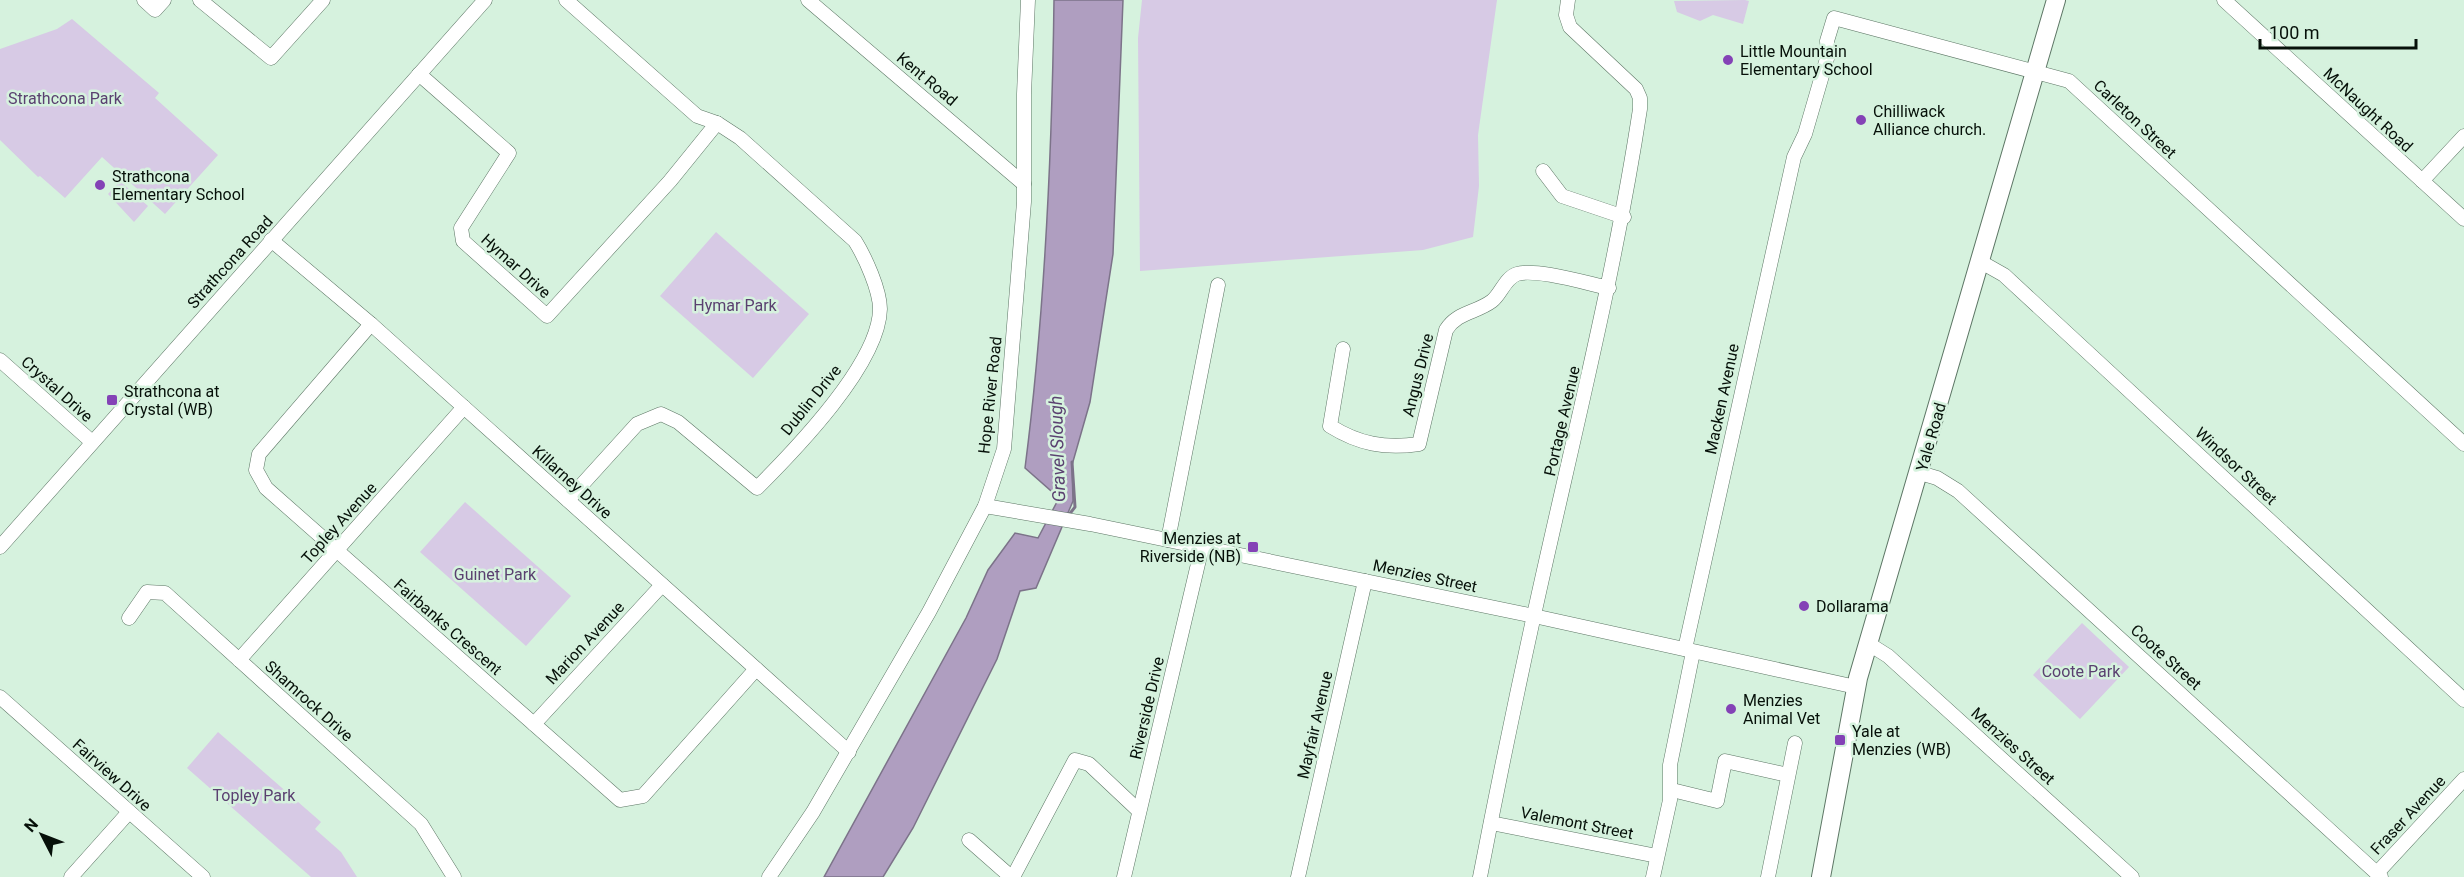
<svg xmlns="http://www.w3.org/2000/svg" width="2464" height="877" viewBox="0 0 2464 877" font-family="Roboto,sans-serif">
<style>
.green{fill:#d7cae5}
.water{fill:#af9ec0;stroke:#7c7389;stroke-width:1.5}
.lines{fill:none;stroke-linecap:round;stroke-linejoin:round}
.stream{stroke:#7c7389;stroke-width:3}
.minor-casing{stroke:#5d7665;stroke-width:15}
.major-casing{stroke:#5d7665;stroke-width:20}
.minor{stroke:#fff;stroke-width:14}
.major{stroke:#fff;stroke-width:18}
.poi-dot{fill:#8442b6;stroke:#d6f2de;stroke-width:2}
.labels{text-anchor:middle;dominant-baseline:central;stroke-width:5;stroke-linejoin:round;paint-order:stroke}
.poi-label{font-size:16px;fill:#061009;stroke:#d6f2de;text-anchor:start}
.street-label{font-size:16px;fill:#061009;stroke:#d6f2de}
.park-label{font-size:16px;fill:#5a4070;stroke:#d6f2de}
.water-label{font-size:18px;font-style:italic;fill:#5a4170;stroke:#d6f2de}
</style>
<rect width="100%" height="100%" fill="#d6f2de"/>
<g class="green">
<path d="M1142 0H1497L1478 135 1479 186 1473 237 1423 250 1140 271 1138 38Z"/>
<path d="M1674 1 1745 0 1749 1 1743 24 1713 15 1700 21 1677 12Z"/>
<path d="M72 19 159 93 155 98 218 155 165 214 102 157 65 198 40 176 38 177 0 140V49L57 29Z"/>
<path d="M120 181 148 206 134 222 108 194Z"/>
<path d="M716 232 809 314 753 378 660 296Z"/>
<path d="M465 502 571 596 526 646 420 552Z"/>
<path d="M2082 623 2129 667 2080 719 2033 675Z"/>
<path d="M218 732 321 822 315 829 341 852 357 877H311L187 768Z"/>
</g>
<path class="water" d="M1054 0H1123L1113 254 1090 402 1072 465 1073 501 1036 588 1020 591 997 659 913 828 883 877H824L966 618 988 570 1015 533 1038 538 1059 498 1025 468C1045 313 1052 157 1054 0Z"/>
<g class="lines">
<path class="stream" d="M1068 516 1075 507 1072 462"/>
<defs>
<g id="minor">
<path d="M144 0 155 10 164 0"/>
<path d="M200 0 271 58 323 0"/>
<path d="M566 0 697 116 717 123 740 138 855 241C865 257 880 290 880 309 879 364 795 450 757 488L678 422 661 414 637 424 568 500"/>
<path d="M808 0 1024 184"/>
<path d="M2224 0 2464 219"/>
<path d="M419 74 509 153 461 228 463 241 547 316 670 181 717 123"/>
<path d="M1543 171 1562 196 1624 217"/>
<path d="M2422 181 2464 136"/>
<path d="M271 240 371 324 849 752"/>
<path d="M1981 262 2004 275 2464 700"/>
<path d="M371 324 259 454 256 470 266 488 620 800 643 796 756 669"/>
<path d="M1343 349 1330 426C1359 444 1385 449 1419 444L1446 330C1457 312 1476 313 1492 301 1501 294 1505 278 1517 274 1536 268 1589 284 1609 288"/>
<path d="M0 360 92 442"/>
<path d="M1920 473 1937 478 1958 491 2381 877"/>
<path d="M985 506 1090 524 1534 616 1856 687"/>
<path d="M1168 540 1218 285"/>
<path d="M0 547 485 0"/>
<path d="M129 618 147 592 165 593 421 824 454 877"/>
<path d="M1869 644 1888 656 2132 877"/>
<path d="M1685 649 1794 157 1805 134 1828 55 1827 41 1834 18 2069 81 2464 444"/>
<path d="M239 660 464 407"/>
<path d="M0 697 203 877"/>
<path d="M534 724 662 585"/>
<path d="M1672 790 1717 801 1725 761 1788 775"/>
<path d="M1491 823 1657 856"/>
<path d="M969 840 1011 877"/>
<path d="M2377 873 2464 779"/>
<path d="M71 877 129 812"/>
<path d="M769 877 813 812 929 612 985 506 1004 449 1024 202V94L1028 0"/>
<path d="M1013 877 1075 760 1089 764 1139 811"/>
<path d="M1124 877 1202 547"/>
<path d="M1298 877 1365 581"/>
<path d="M1480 877C1497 789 1515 702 1534 615 1571 446 1614 279 1640 109V98L1636 89 1570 27 1566 15 1568 0"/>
<path d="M1653 877 1670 800V765L1693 652"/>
<path d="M1768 877 1795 743"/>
</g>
<path id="major" d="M1821 877 1858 678 2056 0"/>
</defs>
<use href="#minor" class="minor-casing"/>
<use href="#major" class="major-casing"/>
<use href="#minor" class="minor"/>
<use href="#major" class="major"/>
</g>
<g class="poi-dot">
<circle cx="1728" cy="60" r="6"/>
<circle cx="1861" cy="120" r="6"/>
<circle cx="100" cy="185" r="6"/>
<rect x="106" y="394" width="12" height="12" rx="3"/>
<rect x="1247" y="541" width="12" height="12" rx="3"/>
<circle cx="1804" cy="606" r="6"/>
<circle cx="1731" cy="709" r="6"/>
<rect x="1834" y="734" width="12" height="12" rx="3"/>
</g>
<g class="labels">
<g class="poi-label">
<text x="1740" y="51">Little Mountain<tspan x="1740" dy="18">Elementary School</tspan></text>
<text x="1873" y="111">Chilliwack<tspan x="1873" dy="18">Alliance church.</tspan></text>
<text x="112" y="176">Strathcona<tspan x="112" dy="18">Elementary School</tspan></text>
<text x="124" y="391">Strathcona at<tspan x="124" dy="18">Crystal (WB)</tspan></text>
<text x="1241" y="538" text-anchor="end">Menzies at<tspan x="1241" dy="18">Riverside (NB)</tspan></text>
<text x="1816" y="606">Dollarama</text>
<text x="1743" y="700">Menzies<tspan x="1743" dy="18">Animal Vet</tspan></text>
<text x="1852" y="731">Yale at<tspan x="1852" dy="18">Menzies (WB)</tspan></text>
</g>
<g class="street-label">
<text transform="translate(927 79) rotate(40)">Kent Road</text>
<text transform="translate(2368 110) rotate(43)">McNaught Road</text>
<text transform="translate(2135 119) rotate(43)">Carleton Street</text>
<text transform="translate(230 262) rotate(-48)">Strathcona Road</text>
<text transform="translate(516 266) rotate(42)">Hymar Drive</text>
<text transform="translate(1418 375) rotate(-76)">Angus Drive</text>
<text transform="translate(57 389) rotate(42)">Crystal Drive</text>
<text transform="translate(990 395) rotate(-84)">Hope River Road</text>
<text transform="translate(1722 399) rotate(-78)">Macken Avenue</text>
<text transform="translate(811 400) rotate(-51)">Dublin Drive</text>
<text transform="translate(1562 421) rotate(-77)">Portage Avenue</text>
<text transform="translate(1931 437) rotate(-74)">Yale Road</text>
<text transform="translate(2236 466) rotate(43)">Windsor Street</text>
<text transform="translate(572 482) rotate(42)">Killarney Drive</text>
<text transform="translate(339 523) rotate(-48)">Topley Avenue</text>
<text transform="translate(1425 576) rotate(12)">Menzies Street</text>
<text transform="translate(448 627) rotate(41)">Fairbanks Crescent</text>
<text transform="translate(585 643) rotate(-47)">Marion Avenue</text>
<text transform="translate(2166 657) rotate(42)">Coote Street</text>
<text transform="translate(309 701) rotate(42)">Shamrock Drive</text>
<text transform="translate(1147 708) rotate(-77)">Riverside Drive</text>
<text transform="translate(1315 725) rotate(-77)">Mayfair Avenue</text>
<text transform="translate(2013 746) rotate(42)">Menzies Street</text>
<text transform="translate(112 775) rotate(42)">Fairview Drive</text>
<text transform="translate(2408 815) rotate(-47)">Fraser Avenue</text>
<text transform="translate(1577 823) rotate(11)">Valemont Street</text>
</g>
<g class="park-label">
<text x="65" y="98">Strathcona Park</text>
<text x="735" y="305">Hymar Park</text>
<text x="495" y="574">Guinet Park</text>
<text x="2081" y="671">Coote Park</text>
<text x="254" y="795">Topley Park</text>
</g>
<g class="water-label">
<text transform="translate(1057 449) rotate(-92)">Gravel Slough</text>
</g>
</g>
<g transform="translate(42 835) rotate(312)" stroke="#d6f2de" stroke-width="4.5" paint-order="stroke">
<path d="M0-4.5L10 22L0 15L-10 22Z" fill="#061009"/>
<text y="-9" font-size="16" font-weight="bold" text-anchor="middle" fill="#061009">N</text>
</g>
<path d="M2260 39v9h156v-9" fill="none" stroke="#061009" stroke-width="3"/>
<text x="2269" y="39" font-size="18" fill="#061009" stroke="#d6f2de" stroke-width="4.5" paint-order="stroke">100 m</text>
</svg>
